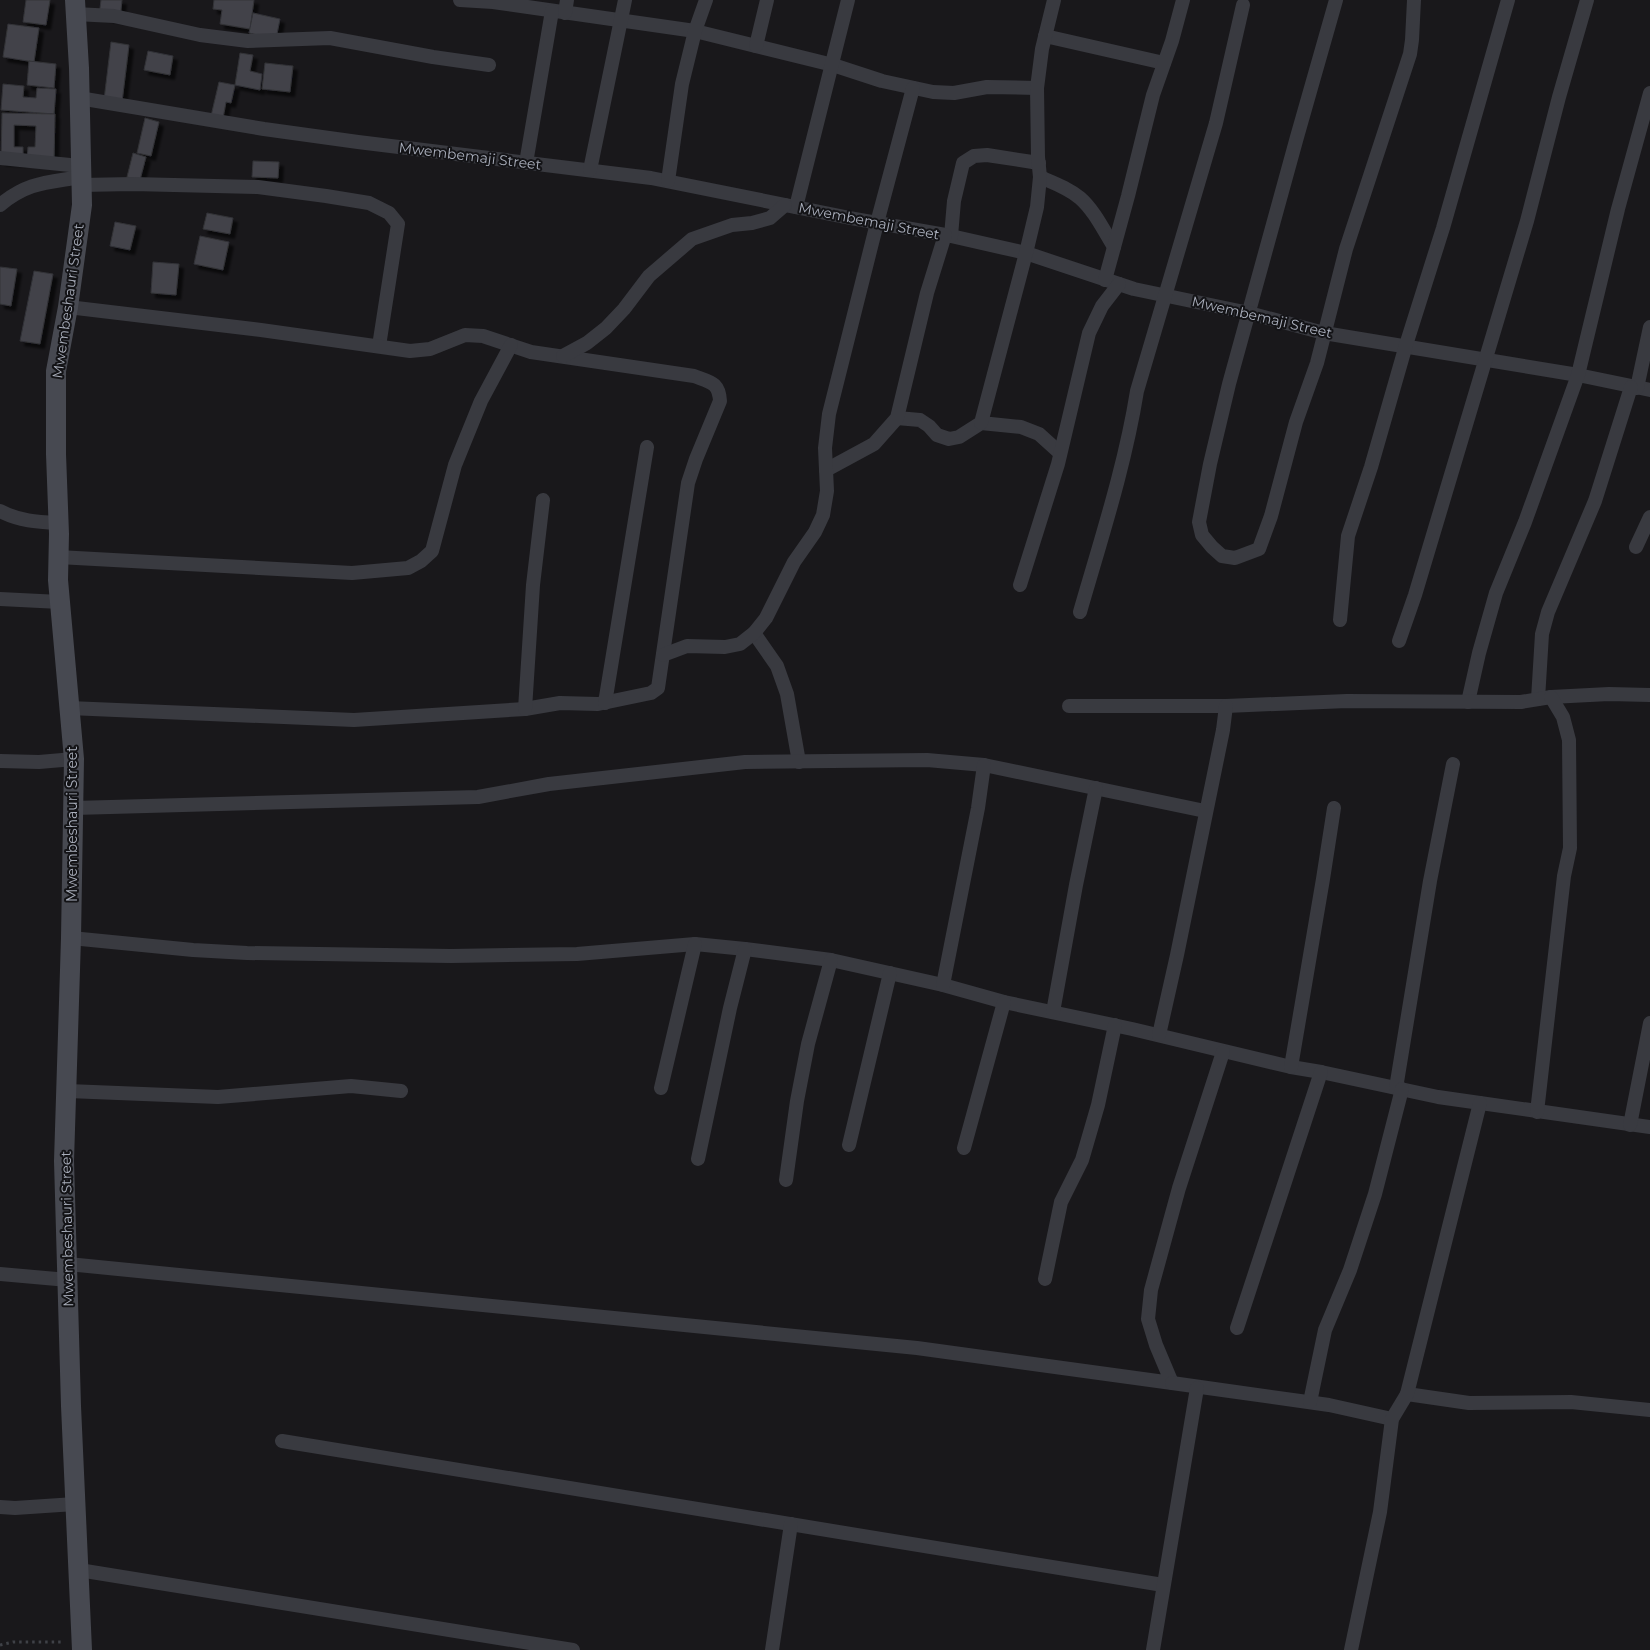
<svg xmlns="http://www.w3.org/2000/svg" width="1650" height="1650" viewBox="0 0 1650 1650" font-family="Montserrat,sans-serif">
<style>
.building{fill:#424348;stroke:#323237;filter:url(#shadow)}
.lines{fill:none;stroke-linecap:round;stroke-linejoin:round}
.path{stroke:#3f4147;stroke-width:3;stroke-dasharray:2.5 4;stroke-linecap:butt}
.street{stroke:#393a40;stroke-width:14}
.secondary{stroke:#474951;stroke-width:20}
.labels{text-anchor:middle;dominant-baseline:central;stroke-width:4;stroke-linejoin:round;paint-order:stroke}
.street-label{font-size:14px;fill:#aaafbc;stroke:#131316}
</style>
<defs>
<filter id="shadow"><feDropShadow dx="4.5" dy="4.5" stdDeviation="1" flood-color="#0009"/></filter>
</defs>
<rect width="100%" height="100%" fill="#19181b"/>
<g class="building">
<path d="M26 0H50L46 25 23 22Z"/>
<path d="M101 0H122L120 19 99 16Z"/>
<path d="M214 0H254L250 29 220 24 222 10 213 9Z"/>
<path d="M253 13 280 19 276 39 249 33Z"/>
<path d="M8 24 39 28 34 62 3 57Z"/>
<path d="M111 42 129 45 122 102 104 100Z"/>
<path d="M148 51 173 56 170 75 144 70Z"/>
<path d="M240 53 253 55 250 71 262 74 260 90 235 85Z"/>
<path d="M29 61 56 64 54 88 27 85Z"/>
<path d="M265 63 293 66 290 92 262 89Z"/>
<path d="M219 82 235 85 231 103 226 102 223 118 211 116Z"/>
<path d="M3 84 24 86 23 97 36 98 37 88 56 89 54 114 1 110Z"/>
<path d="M2 113 55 114 54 160 27 159 28 147H35L36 126 14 125V147H23V162L1 161Z"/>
<path d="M145 118 159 122 151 156 137 153Z"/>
<path d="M133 153 146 157 140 180 127 177Z"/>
<path d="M253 161 279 162 278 178 252 177Z"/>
<path d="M207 213 233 218 230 234 203 229Z"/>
<path d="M115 222 136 226 130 250 110 246Z"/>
<path d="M200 236 229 242 223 270 194 264Z"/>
<path d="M153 262 179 264 176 295 151 293Z"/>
<path d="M0 267 17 269 11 306 0 304Z"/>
<path d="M34 271 53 274 40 344 20 341Z"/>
</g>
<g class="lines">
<path class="path" d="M0 1645 13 1642H64"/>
<g class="street">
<path d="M460 0 493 2 695 31 833 65 882 81 933 92 954 93 987 87 1037 88"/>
<path d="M1336 0 1297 137 1229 384 1210 464 1199 522 1202 535 1212 547 1222 556 1235 558 1259 549 1271 516 1296 422 1317 363 1346 249 1410 54 1412 40 1414 0"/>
<path d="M565 13 567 0"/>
<path d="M75 14 114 16 200 35 248 41 330 38 433 57 489 65"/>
<path d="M1045 36 1164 63"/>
<path d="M756 46 767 0"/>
<path d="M79 98 264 129 358 142 651 178 850 218 951 236 1026 253 1134 289 1249 313 1324 333 1578 375 1650 390"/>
<path d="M0 158 80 166"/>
<path d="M526 163 552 11"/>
<path d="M590 170 625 0"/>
<path d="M1040 177C1054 183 1068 188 1080 198 1094 210 1104 231 1114 247"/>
<path d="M668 181 682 84 695 31 706 0"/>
<path d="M81 185 133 184 258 187 326 196 369 203 389 213 398 224 379 346"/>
<path d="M0 205C28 182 46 183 81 177"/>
<path d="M796 207 848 0"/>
<path d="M951 236 954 201 963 163 974 156 987 155 1039 163"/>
<path d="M1105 280 1128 196 1153 95 1172 41 1183 0"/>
<path d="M68 307 261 330 410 351 430 349 465 335 483 336 531 352 694 376C710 382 719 382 720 401L696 459 688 483 659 681 658 688 651 693 598 704 560 703 525 709 354 720 69 708"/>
<path d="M563 356 587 343 606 328 624 309 649 276 692 239 732 225 752 223 770 218 785 205"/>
<path d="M1637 388 1650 327"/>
<path d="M897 418 920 420 929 426 937 435 949 439 959 437 981 423 1021 427 1039 434 1060 453"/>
<path d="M981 423 1026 253 1037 207 1040 177 1038 157 1037 88 1042 49 1054 0"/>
<path d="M826 470 874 444 897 418 927 293 945 235"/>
<path d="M0 511C19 521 37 522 58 523"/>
<path d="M1636 547 1650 517"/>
<path d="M58 557 352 573 408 568 421 561 432 551 455 465 481 401 511 345"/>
<path d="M1020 585 1058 464 1089 333 1102 306 1119 284"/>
<path d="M0 599 60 602"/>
<path d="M1080 612C1101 539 1125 466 1137 391L1216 123 1243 5"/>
<path d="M1340 620 1348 536 1371 467 1406 345 1443 228 1508 0"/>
<path d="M754 633 777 666 787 694 799 762"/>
<path d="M1399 641 1415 595 1527 221 1559 97 1587 0"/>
<path d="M663 655 687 646 725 647 740 644 754 633 766 618 794 562 815 532 823 515 827 491 825 448 829 414 877 223 913 88"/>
<path d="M1538 699 1542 634 1548 612 1595 501 1631 387"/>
<path d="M1468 702 1479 653 1496 593 1525 522 1578 375 1618 209 1650 93"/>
<path d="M605 703 647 447"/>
<path d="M1069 706H1226L1347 701 1521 702 1551 697 1609 694 1650 695"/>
<path d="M525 709 533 585 543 500"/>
<path d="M0 761 39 762 74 759"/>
<path d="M74 808 478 797 549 784 745 762 927 760 984 765 1205 811"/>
<path d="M71 938 193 950 247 953 451 956 577 954 695 944 745 949 831 960 943 985 1004 1002 1132 1029 1291 1067 1321 1072 1438 1097 1650 1127"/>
<path d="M943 985 978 808 984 765"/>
<path d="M1053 1012 1076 885 1096 788"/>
<path d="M1159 1035 1177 955 1223 730 1226 706"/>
<path d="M1291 1067 1323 879 1334 808"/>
<path d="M661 1088 695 944"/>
<path d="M1396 1088 1430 881 1453 764"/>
<path d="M68 1091 218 1097 351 1086 401 1091"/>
<path d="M1537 1112 1564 876 1570 848 1569 740 1563 717 1551 697"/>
<path d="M1630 1125 1650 1023"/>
<path d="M849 1145 890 973"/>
<path d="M964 1148 1004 1002"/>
<path d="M698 1159 730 1008 745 949"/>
<path d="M786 1180 797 1101 808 1044 831 960"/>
<path d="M68 1264 917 1348 1172 1383 1156 1345 1148 1319 1151 1290 1179 1188 1223 1052"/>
<path d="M0 1274 68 1280"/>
<path d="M1045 1279 1061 1202 1082 1160 1098 1105 1115 1025"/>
<path d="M1237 1328 1321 1072"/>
<path d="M1172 1383 1329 1405 1392 1419"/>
<path d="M1407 1394 1469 1403 1571 1402 1650 1410"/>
<path d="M1310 1402 1325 1330 1350 1270 1375 1194 1402 1089"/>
<path d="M282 1441 1163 1585"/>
<path d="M0 1507 15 1508 75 1504"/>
<path d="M79 1570 573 1650"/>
<path d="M772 1650 791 1524"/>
<path d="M1153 1650 1197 1388"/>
<path d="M1351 1650 1380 1512 1392 1419 1407 1394 1480 1103"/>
</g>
<path class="secondary" d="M75 0 79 68 82 205 68 307 56 371V454L59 534 58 580 74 759 71 938 64 1161 71 1406 82 1650"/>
</g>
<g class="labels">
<g class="street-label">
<text transform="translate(470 156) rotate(7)">Mwembemaji Street</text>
<text transform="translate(869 221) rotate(11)">Mwembemaji Street</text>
<text transform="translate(68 301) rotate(-82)">Mwembeshauri Street</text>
<text transform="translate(1262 317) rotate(13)">Mwembemaji Street</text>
<text transform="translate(72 824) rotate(-90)">Mwembeshauri Street</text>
<text transform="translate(67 1229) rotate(-91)">Mwembeshauri Street</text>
</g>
</g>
</svg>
